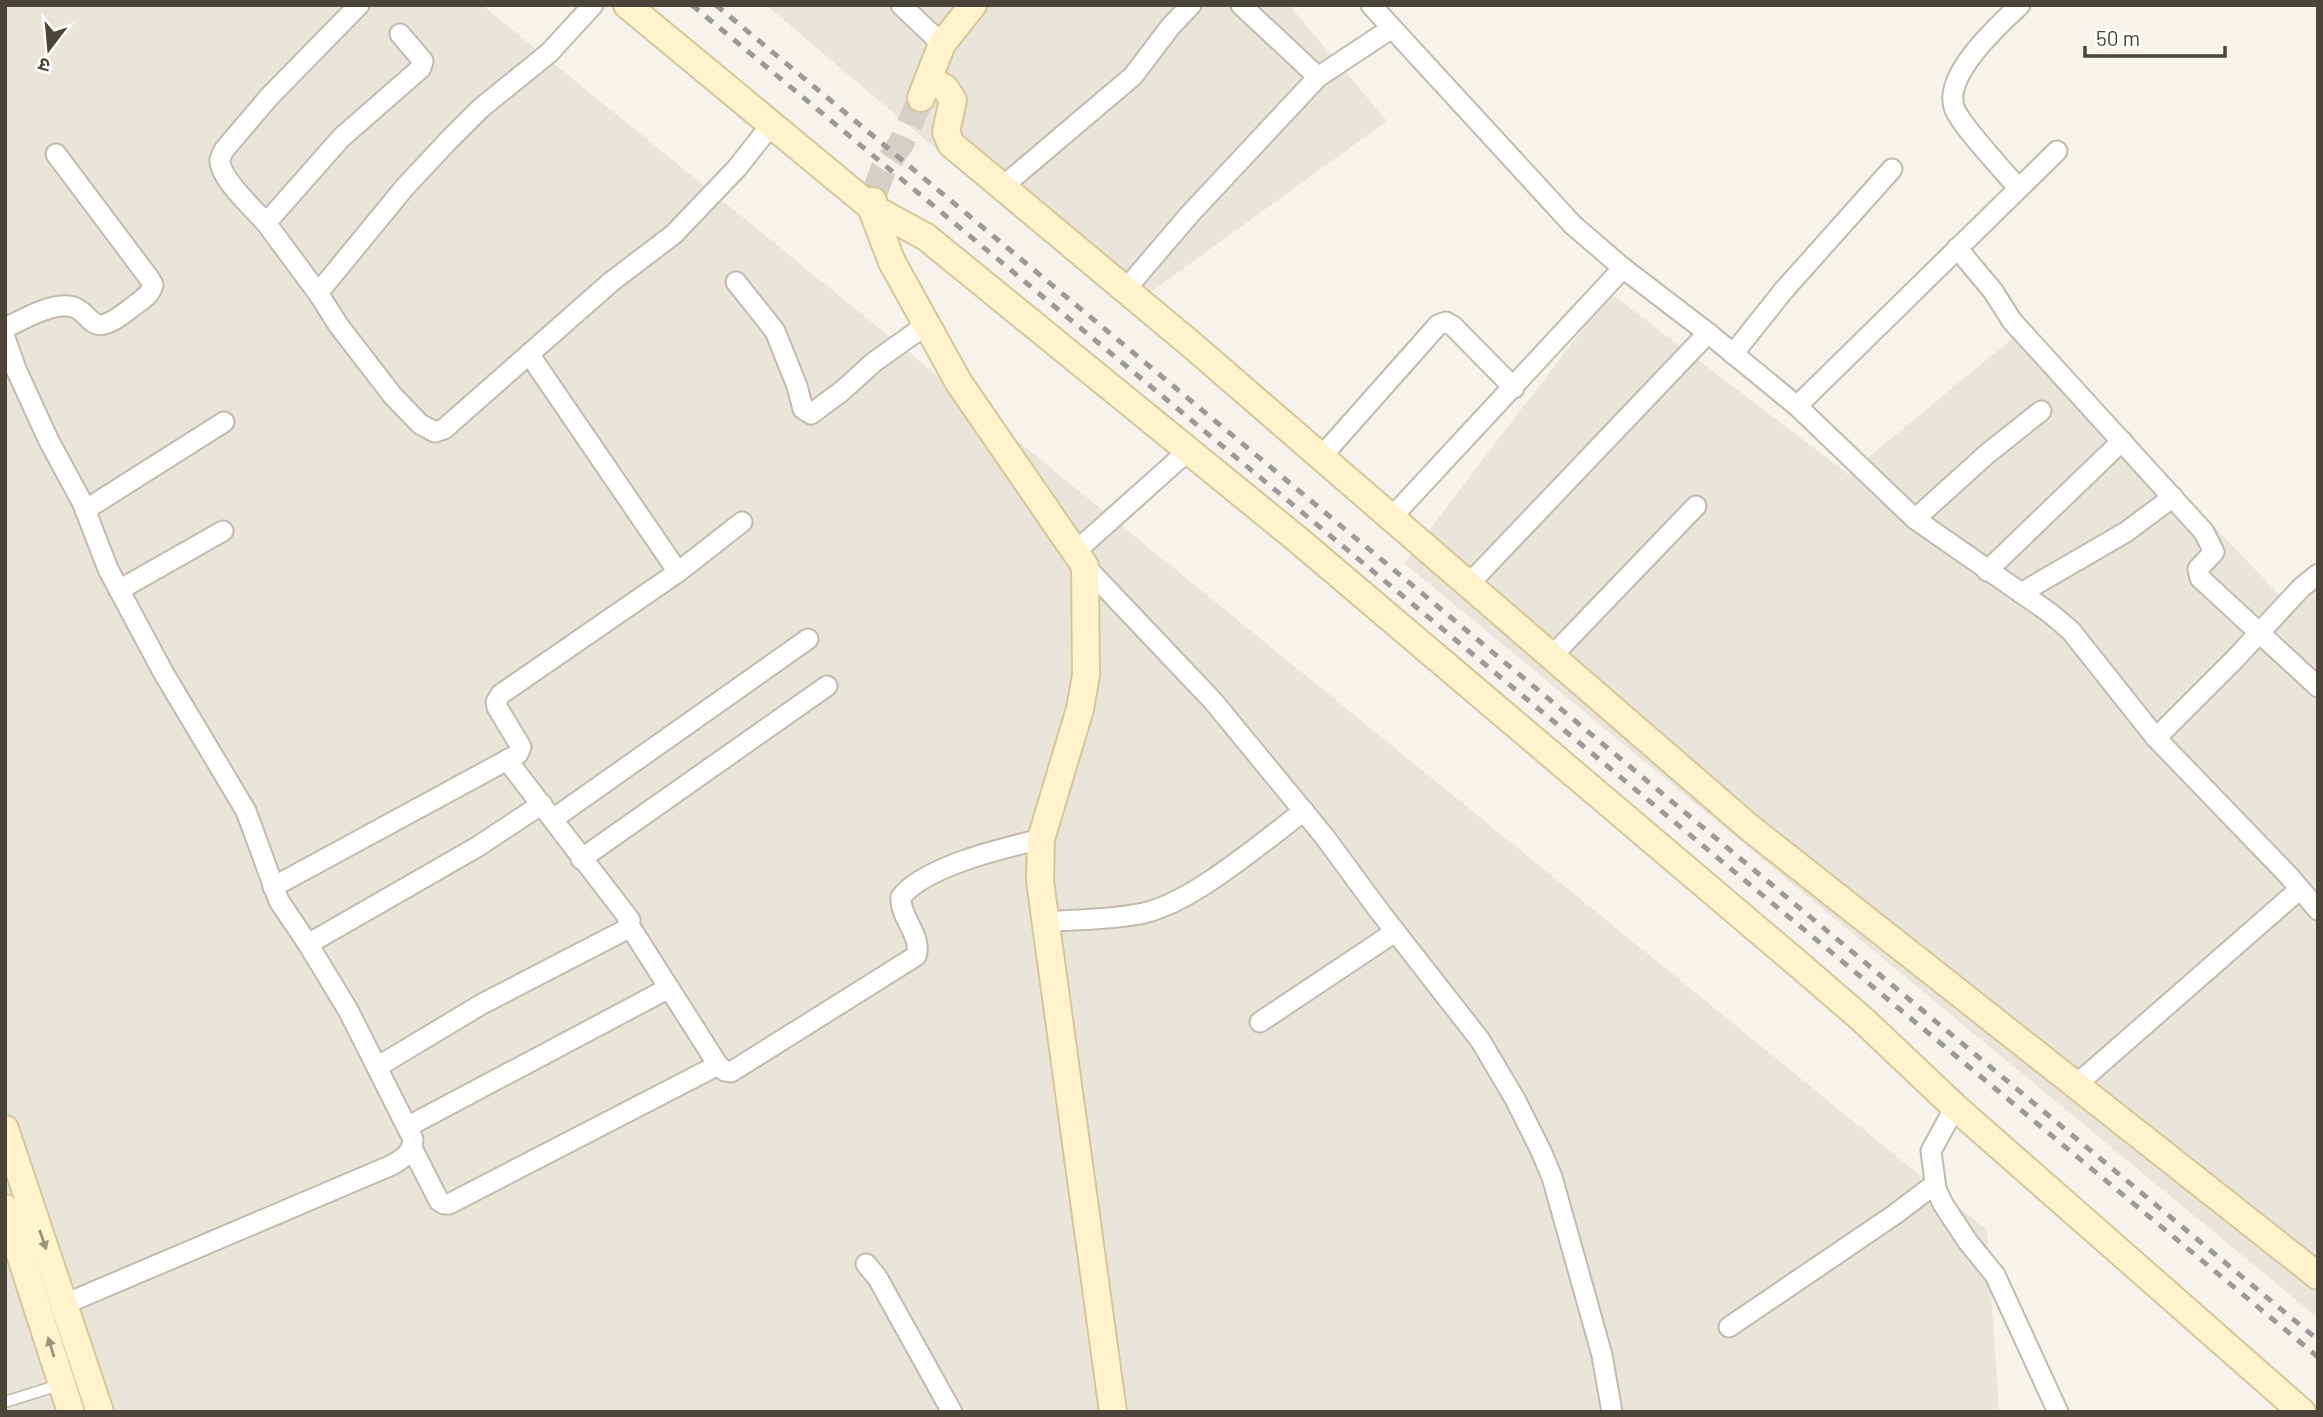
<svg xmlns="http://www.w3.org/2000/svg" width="2323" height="1417" viewBox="0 0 2323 1417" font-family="Barlow,'Noto Sans Devanagari',sans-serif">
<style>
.residential{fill:#eae5da}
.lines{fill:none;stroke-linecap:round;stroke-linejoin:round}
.secondary-tunnel{stroke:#d4d0c8;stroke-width:26;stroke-dasharray:26 13;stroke-linecap:butt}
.lane-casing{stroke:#c2bbae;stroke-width:13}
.street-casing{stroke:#c2bbae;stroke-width:23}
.secondary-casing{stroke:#d6c79b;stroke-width:30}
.lane{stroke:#fff;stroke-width:10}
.street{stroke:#fff;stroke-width:19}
.secondary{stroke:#fff3cd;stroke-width:26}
.rail{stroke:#9a9a9a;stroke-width:5;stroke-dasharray:9 9;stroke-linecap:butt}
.oneway{fill:#9c937c}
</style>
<rect width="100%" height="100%" fill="#f6f3ec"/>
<g class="residential">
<path d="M5 5H482L1987 1230 1999 1412H5Z"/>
<path d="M766 5H1289L1387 121 1126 310Z"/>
<path d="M1610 293 1848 474 2024 329 2294 610 2318 580V1318L1404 563Z"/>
</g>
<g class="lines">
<path class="secondary-tunnel" d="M874 194 883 170 902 142 921 98"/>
<defs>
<path id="lane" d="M5 1402 62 1384"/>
<g id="street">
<path d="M593 5 549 53 481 108 449 140 405 187 318 293 339 326 393 396 420 424 435 432 444 429 611 282 674 234 737 168 771 125"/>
<path d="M901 5 942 44"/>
<path d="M1241 5 1318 77"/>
<path d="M1371 5 1573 225 1623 268 1708 333 1797 406 1915 519 2050 613 2071 631 2156 738 2289 876 2318 910"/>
<path d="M1002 187 1133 76 1171 26 1191 5"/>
<path d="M2018 188C2005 172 1959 124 1954 107 1944 74 1999 25 2020 5"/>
<path d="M266 223C255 210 219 178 220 160 220 157 223 153 224 150L269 97 359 5"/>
<path d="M1957 248 1993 291 2012 321 2204 532 2214 552 2198 569 2200 578 2318 687"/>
<path d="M736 282 775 331 797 386 803 409 811 414 842 391 874 362 926 325"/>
<path d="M1125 290 1190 214 1318 77 1392 28"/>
<path d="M318 293 266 223 342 137 421 68 423 61 400 34"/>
<path d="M5 328C22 320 42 308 61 306 97 303 82 348 131 308 140 301 150 296 153 285L149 278 56 154"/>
<path d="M5 338 16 369 48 439 83 504 108 569 163 672 246 811 279 901 308 944 348 1010 413 1139C412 1153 404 1158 392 1165L65 1304"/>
<path d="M529 354 678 572"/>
<path d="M1733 354 1784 290 1892 169"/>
<path d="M1797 406 2057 151"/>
<path d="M1321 457 1438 325 1446 322 1453 326 1514 388"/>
<path d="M85 510 224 422"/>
<path d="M1391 518 1623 268"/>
<path d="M1915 519 1987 454 2041 411"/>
<path d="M1076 551 1189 450"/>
<path d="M1085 566 1213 701 1324 836 1380 912 1480 1040 1515 1099 1541 1151 1552 1177 1602 1355 1612 1412"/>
<path d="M1987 571 2122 441"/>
<path d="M1468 585 1708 333"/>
<path d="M119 590 223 531"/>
<path d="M2021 593 2126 532 2173 497"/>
<path d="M1551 657 1696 506"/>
<path d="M2156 738 2234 660 2302 587 2318 574"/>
<path d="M507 760 518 754 521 747 497 707 496 702 501 694 678 572 742 522"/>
<path d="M553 819 808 639"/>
<path d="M581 859 827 686"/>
<path d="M273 887 507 760 630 920 625 930 482 1004 377 1067"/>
<path d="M1047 922C1079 919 1113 920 1144 913 1195 901 1262 842 1304 811"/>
<path d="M629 925 718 1065 725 1071 731 1072 916 956C923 936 899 917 901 897 925 866 1004 848 1041 839"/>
<path d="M308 944 477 847 542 804"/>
<path d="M1260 1022 1395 932"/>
<path d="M2077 1084 2300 889"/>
<path d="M1955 1107 1931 1151 1936 1189 1943 1204 1968 1242 1995 1275 2058 1412"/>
<path d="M407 1127 669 988"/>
<path d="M412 1148 439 1201 444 1204H449L718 1065"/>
<path d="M866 1264 877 1277 952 1412"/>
<path d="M1729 1327 1894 1215 1935 1184"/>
</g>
<g id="secondary">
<path d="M627 5 871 207 926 237 1297 539 1797 963 1862 1019 1955 1107 2302 1412"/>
<path d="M928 79 945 88 953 100 946 132 951 144 1193 346 1750 828 2318 1276"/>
<path d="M921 98 942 44 973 5"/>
<path d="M873 201 871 207 892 262 959 383 1085 566 1086 675 1080 709 1041 839 1040 881 1113 1412"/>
<path d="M5 1129 100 1412"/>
<path d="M5 1208 71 1412"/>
</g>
</defs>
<use href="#lane" class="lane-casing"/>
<use href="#street" class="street-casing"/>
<use href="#secondary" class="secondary-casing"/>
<use href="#lane" class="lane"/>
<use href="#street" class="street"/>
<use href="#secondary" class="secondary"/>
<g class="rail">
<path d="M692 5 2318 1357"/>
<path d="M716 5 2318 1340"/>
</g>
</g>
<defs><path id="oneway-solid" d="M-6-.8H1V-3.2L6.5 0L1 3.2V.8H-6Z" transform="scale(1.75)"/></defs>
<g class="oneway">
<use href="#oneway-solid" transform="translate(43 1240) rotate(71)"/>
<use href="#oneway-solid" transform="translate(51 1347) rotate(-107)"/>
</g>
<rect width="2323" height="1417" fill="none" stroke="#4b4439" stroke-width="14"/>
<g transform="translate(49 49) rotate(196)" stroke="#ffffff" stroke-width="5" paint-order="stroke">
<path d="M0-5L12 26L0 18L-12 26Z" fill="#4b4439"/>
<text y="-10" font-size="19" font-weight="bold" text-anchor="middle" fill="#4b4439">उ</text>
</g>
<path d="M2085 46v10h140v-10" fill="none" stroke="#4b4439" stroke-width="3.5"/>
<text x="2096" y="46" font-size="21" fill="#4b4439" stroke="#ffffff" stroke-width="5" paint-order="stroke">50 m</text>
</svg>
